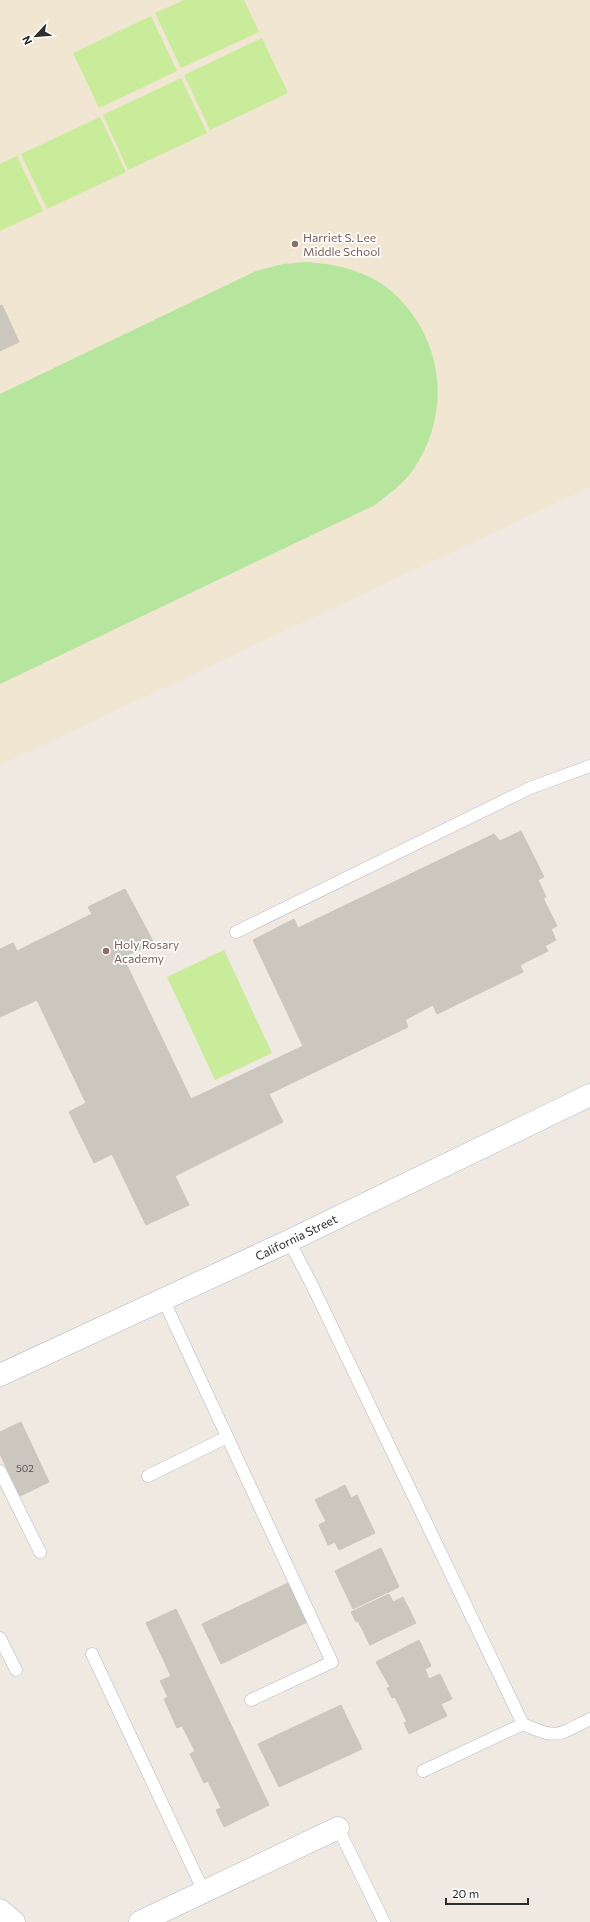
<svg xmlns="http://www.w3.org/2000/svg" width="590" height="1922" viewBox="0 0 590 1922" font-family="Commissioner,sans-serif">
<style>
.education{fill:#f0e6d1}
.green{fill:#b6e59e}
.pitch{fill:#c9ec9a}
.building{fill:#cbc7bf;stroke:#cbc5ba}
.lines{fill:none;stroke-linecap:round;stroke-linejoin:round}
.lane-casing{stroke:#b4b7c1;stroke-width:13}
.street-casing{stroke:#b4b7c1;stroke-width:23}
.secondary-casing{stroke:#b4b7c1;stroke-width:23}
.lane{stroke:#fff;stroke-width:12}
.street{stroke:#fff;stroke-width:22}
.secondary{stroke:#fff;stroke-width:22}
.education-dot{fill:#8d6e63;stroke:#fff;stroke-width:1.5}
.labels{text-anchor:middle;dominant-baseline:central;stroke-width:3.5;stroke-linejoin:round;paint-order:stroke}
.number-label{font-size:10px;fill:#555452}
.education-label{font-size:12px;fill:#785e54;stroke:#fff;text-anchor:start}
.street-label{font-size:12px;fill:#2e2e2e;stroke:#fff}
</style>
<rect width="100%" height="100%" fill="#efe9e1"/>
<path class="education" d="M0 0H590V487L0 765Z"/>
<path class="green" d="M306 262C327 264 346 266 365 275 388 284 408 305 420 326 446 372 443 426 413 470 403 484 389 494 375 505L0 684V394L256 271 283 264Z"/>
<g class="pitch">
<path d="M184 0H244L259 32 181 68 155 13Z"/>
<path d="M151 16 177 71 99 108 73 53Z"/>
<path d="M262 38 288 93 210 130 184 75Z"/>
<path d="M181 78 207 133 128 170 103 115Z"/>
<path d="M100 117 126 172 47 209 21 154Z"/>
<path d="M17 156 43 211 0 231V164Z"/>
<path d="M224 950 272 1053 215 1080 167 977Z"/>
</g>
<g class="building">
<path d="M2 305 19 342 0 351V306Z"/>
<path d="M521 831 544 877 538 880 546 897 543 898 557 926 551 929 556 940 545 946 548 951 520 965 523 972 437 1014 433 1005 405 1020 408 1027 269 1094 283 1122 175 1176 189 1205 146 1225 112 1154 94 1163 69 1112 86 1103 37 1000 0 1017V949L13 943 17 951 92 914 88 907 125 889 154 943 123 957 191 1099 303 1046 253 940 294 919 298 928 494 834 500 841Z"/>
<path d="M21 1422 49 1482 20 1496 0 1454V1432Z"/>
<path d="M345 1485 351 1498 357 1495 375 1533 339 1550 335 1542 328 1545 319 1525 326 1521 315 1500Z"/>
<path d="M381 1548 399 1587 353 1609 335 1571Z"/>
<path d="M288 1583 307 1622 221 1664 202 1624Z"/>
<path d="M389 1594 393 1602 403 1597 416 1623 370 1645 358 1621 356 1622 351 1612Z"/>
<path d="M176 1609 269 1805 224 1827 216 1810 221 1808 208 1781 204 1783 190 1754 195 1751 182 1726 177 1728 164 1699 168 1697 160 1681 171 1676 146 1623Z"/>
<path d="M419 1640 431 1666 425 1669 429 1679 440 1674 452 1699 441 1704 447 1716 409 1734 404 1723 407 1722 395 1697 392 1698 387 1688 390 1687 376 1662Z"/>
<path d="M341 1705 362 1749 279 1787 258 1744Z"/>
</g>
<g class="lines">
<defs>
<g id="lane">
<path d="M236 932 530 788 590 766"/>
<path d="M289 1241 311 1283 523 1724C557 1740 558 1735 590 1719"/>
<path d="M163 1299 332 1662 251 1700"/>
<path d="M0 1471 40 1552"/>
<path d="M148 1476 227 1437"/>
<path d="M0 1638 16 1670"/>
<path d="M92 1654 204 1892"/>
<path d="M423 1771 523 1724"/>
<path d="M338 1828 384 1922"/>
</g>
<g id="street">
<path d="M0 1910 14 1922"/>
<path d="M140 1922 338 1828"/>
</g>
<path id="secondary" d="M0 1375 289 1241 590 1095"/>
</defs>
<use href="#lane" class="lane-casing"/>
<use href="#street" class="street-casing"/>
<use href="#secondary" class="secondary-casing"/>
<use href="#lane" class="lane"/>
<use href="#street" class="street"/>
<use href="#secondary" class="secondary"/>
</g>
<g class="education-dot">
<circle cx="295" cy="244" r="4"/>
<circle cx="106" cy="951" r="4"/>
</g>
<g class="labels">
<g class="number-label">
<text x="25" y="1468">502</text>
</g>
<g class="education-label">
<text x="303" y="237">Harriet S. Lee<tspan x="303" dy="14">Middle School</tspan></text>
<text x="114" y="944">Holy Rosary<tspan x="114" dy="14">Academy</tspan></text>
</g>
<g class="street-label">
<text transform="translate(296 1237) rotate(-26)">California Street</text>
</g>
</g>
<g transform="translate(36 36) rotate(244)" stroke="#ffffff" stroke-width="3" paint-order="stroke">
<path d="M0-3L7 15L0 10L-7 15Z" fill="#2e2e2e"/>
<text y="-6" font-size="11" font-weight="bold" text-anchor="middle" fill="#2e2e2e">N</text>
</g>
<path d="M446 1898v6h82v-6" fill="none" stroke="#2e2e2e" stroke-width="2"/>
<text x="452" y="1898" font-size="12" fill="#2e2e2e" stroke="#ffffff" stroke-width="3" paint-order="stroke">20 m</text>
</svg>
